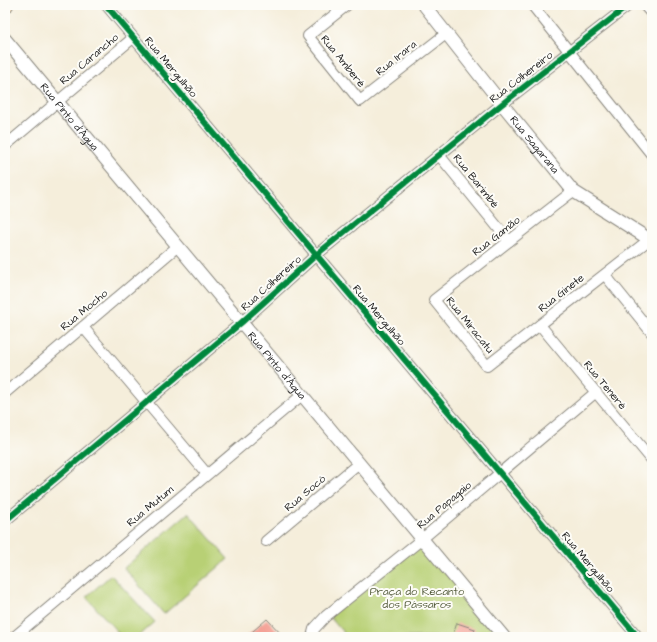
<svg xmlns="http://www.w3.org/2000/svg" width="657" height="642" viewBox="0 0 657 642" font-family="'Architects Daughter',sans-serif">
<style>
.green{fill:#b8d075;stroke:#6a7648}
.building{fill:#f4a196}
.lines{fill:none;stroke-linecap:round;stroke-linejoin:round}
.minor-casing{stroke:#88857c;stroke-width:12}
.tertiary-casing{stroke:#88857c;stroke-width:14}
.secondary-casing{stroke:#88857c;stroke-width:16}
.minor{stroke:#fff;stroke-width:10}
.tertiary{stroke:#fff;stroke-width:12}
.secondary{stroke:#fce5c4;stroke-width:14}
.cycleway-casing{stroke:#fdfcf7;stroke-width:8}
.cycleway{stroke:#00873e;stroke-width:6}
.labels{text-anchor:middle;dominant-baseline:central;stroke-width:4;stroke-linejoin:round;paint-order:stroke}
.street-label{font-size:11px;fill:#1c1c1c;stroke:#fdfcf7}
.park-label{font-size:11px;fill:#535b3b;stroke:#fdfcf7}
</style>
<rect width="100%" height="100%" fill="#fdfcf7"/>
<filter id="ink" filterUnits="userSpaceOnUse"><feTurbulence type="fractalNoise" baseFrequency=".025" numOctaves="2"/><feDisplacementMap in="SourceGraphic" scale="8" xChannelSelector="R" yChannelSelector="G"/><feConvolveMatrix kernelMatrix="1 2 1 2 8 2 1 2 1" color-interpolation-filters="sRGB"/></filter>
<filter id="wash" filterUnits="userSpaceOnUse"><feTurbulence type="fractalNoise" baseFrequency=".012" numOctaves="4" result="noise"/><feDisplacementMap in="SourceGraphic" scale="16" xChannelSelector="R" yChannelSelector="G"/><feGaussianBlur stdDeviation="0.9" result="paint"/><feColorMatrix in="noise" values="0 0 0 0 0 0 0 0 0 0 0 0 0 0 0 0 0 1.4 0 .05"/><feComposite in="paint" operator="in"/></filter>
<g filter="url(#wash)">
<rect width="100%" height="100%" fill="#f5eedb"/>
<g class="green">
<path d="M188 513 228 559 164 614 124 568Z"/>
<path d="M423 542 500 637H347L329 616Z"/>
<path d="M111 575 155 622 138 637H122L86 597Z"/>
</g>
<g id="blocks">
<g class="building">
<path d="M267 619 284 637H246Z"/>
<path d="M457 623 475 629 473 637H452Z"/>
</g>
</g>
</g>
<g filter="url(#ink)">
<use href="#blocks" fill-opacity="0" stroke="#88857c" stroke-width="1"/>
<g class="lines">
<defs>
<g id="minor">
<path d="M106 5 638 637"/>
<path d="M347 5 308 36 360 101 447 33"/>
<path d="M532 5 652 155"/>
<path d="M644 5 652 14"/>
<path d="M5 146 133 38"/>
<path d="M439 155 509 241"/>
<path d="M573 191 434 300 487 366 650 239"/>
<path d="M605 275 652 333"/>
<path d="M540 325 652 460"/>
<path d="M83 327 207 474"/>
<path d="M5 393 178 246"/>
<path d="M5 521 242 322 316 255 502 104 629 5"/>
<path d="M266 541 359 463"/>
<path d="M14 637 302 395"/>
<path d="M312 637 314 629 326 616 422 539 596 392"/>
</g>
<g id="tertiary">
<path id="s1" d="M424 5 502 104 573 191 652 241"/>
<path id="s2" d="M5 39 504 637"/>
</g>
<path id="secondary" d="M5 6 6 5"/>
</defs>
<use href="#minor" class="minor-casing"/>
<use href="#tertiary" class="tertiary-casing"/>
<use href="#secondary" class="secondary-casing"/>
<use href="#minor" class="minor"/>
<use href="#tertiary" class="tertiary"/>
<use href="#secondary" class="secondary"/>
<defs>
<g id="cycleway">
<path d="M106 5 638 637"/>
<path d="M5 521 242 322 316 255 502 104 629 5"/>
</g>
</defs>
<use href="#cycleway" class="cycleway-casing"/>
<use href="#cycleway" class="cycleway"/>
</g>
</g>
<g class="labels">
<g class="street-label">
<text transform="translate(396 58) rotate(-39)">Rua Irara</text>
<text transform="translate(89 59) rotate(-40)">Rua Carancho</text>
<text transform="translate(343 61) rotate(51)">Rua Amberé</text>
<text transform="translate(171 67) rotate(50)">Rua Mergulhão</text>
<text transform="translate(521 77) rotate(-38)">Rua Colhereiro</text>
<text stroke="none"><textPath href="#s2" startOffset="101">Rua Pinto d'Água</textPath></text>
<text stroke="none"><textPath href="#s1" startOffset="178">Rua Sagarana</textPath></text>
<text transform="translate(476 181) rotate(51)">Rua Barimbé</text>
<text transform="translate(496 236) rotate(-38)">Rua Gamão</text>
<text transform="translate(271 283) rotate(-42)">Rua Colhereiro</text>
<text transform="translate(561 293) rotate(-38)">Rua Ginete</text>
<text transform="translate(84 310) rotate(-40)">Rua Mocho</text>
<text transform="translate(379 315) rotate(50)">Rua Mergulhão</text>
<text transform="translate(470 325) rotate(51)">Rua Miracatu</text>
<text stroke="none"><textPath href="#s2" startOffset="425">Rua Pinto d'Água</textPath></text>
<text transform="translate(605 385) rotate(50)">Rua Teneré</text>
<text transform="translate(305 493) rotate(-40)">Rua Socó</text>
<text transform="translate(444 505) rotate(-40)">Rua Papagaio</text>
<text transform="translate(150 506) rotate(-40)">Rua Mutum</text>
<text transform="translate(588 562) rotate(50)">Rua Mergulhão</text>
</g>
<g class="park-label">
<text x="417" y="591">Praça do Recanto<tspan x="417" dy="13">dos Pássaros</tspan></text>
</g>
</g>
<rect width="657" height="642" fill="none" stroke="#fdfcf7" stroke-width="20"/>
</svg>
